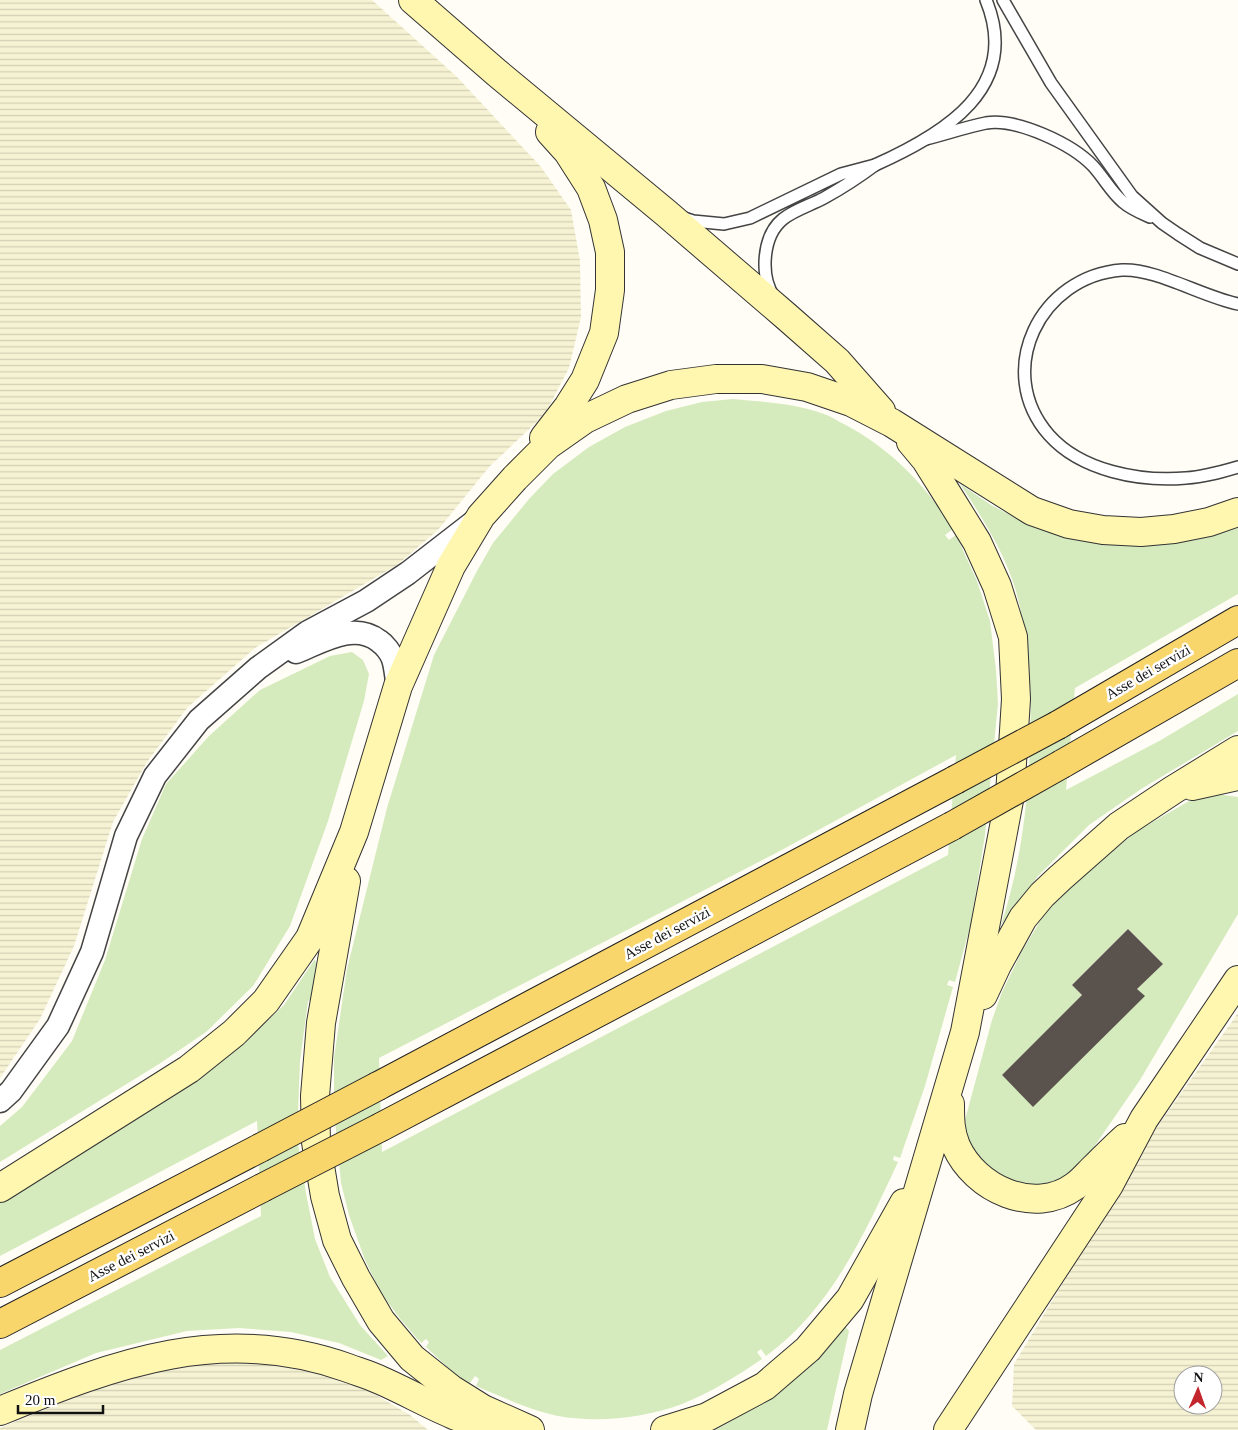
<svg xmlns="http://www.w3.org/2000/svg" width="1238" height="1430" viewBox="0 0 1238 1430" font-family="'Times New Roman',serif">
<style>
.farmland{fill:url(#farmland-rules);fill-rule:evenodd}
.grass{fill:#d5ebbd;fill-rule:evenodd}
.building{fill:#5a524d}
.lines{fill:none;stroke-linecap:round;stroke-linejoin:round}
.service-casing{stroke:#444;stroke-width:14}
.minor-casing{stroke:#444;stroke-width:25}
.secondary-casing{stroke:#333;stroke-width:30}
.primary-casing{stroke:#222;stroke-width:30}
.service{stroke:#fff;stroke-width:11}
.minor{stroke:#fff;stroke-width:22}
.secondary{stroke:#fff6b0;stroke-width:28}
.primary{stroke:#f9d66b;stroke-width:28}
.primary-bridge-casing{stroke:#222;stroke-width:30;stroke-linecap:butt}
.primary-bridge{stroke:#f9d66b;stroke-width:28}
.labels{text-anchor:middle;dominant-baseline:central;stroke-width:5;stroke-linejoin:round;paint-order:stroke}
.street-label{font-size:15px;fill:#111;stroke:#fff}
</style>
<defs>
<pattern id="farmland-rules" width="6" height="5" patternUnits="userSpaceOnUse" patternTransform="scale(1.25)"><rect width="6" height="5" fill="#f6f3d4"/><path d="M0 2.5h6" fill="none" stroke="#d2cfb5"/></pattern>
</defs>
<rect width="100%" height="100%" fill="#fffdf5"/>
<g class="farmland">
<path d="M0 0H372L457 77 541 167 571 210 580 261 581 317 569 368 545 414 489 467 438 530 397 565 255 648 187 708 147 762 113 822 74 946 40 1019 0 1078Z"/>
<path d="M1238 1013V1430H1036L1012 1406 1014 1364 1155 1130ZM1183 1375H1213V1405H1183Z"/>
<path d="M245 1362 279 1363 333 1375 371 1392 410 1415 428 1430H0V1428L68 1400 114 1383 157 1371 205 1363Z"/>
</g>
<g class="grass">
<path d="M733 399C763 402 795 403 824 414 831 416 837 421 844 424 892 450 924 483 953 529L945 535 949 540 956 535 977 581 990 621 996 670 998 704 985 835 971 923 955 982 949 980 947 985 953 987 925 1086 900 1158 894 1156 893 1160 898 1162C865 1233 831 1309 766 1356L761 1349 757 1352 762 1359C737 1376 710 1393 682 1404 645 1418 597 1423 558 1416 529 1410 503 1397 476 1386L479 1379 475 1376 470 1383 456 1375 426 1347 429 1342 426 1339 421 1343 401 1320 381 1293 365 1260 349 1215 341 1183 334 1110V1058L347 969 387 808 434 655 477 571 493 543 529 499 553 474 589 447 625 427 666 411 702 402ZM956 755 948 855 382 1152 379 1058 778 852Z"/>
<path d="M960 484 991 505 1031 526 1063 536 1133 545 1163 544 1196 540 1238 527V594L1075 688 1066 790 1161 740 1238 694V731L1141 789 1089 825 1038 876 1001 925C1020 867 1028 806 1030 746 1032 694 1030 642 1016 591 1005 553 982 517 960 484Z"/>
<path d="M352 652 363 660 369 674 364 701 328 821 290 926 253 986 206 1032 159 1064 0 1162V1126L22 1107 72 1041 105 960 142 839 166 784 209 736 260 690 330 656Z"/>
<path d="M1215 794 1238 797V914L1140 1080 1085 1160 1059 1181 1024 1186 985 1168 969 1146 965 1120 992 1020 1002 992 1022 951 1042 918 1067 888 1137 831 1198 796ZM1128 929 1162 963 1137 989 1144 996 1033 1106 1002 1075 1082 995 1072 985Z"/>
<path d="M315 959 317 968 311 1000 308 1001 300 1061 297 1138 306 1193 315 1239 330 1277 360 1325 388 1356 381 1360 339 1343 291 1332 239 1328 187 1331 96 1353 0 1394V1350L261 1216 257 1121 0 1256V1203L207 1073 247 1040 284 1005Z"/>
<path d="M845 1326 849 1331 827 1430H715C767 1402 807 1371 845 1326Z"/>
</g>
<path class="building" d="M1128 929 1163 964 1137 989 1145 996 1033 1107 1002 1075 1082 995 1072 985Z"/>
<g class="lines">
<defs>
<g id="service">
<path d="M1003 0 1051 83 1132 196 1162 223 1178 234 1200 248 1238 264"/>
<path d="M926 139C946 134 966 127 986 123 1017 118 1072 144 1093 166 1104 178 1111 192 1123 202 1131 209 1141 213 1150 217"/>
<path d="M875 165C944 134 1022 88 986 0"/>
<path d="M681 217 693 221 724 224 750 218 841 174 875 165C859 177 842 188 824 198 811 205 794 210 783 219 762 236 760 276 774 297"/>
<path d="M1238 304C1203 297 1155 268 1122 270 1040 276 993 371 1049 435 1081 471 1140 482 1186 478 1204 477 1221 472 1238 467"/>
</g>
<g id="minor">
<path d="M296 652C321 642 354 621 379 641 385 645 391 653 393 659 396 668 396 678 398 686"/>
<path d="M0 1101 11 1091 58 1026 92 952 126 836 155 776 199 720 258 668 308 632 366 601 408 573 475 521"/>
</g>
<g id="secondary">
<path d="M413 0 497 73 666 213 787 317 837 361 881 411"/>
<path d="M544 438 568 407 585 380 604 333 610 290V252L603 220 591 188 568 152 550 132"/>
<path d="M1192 786 1238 776"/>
<path d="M346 881 321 1023 315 1096 316 1142 325 1196 337 1240 356 1278 381 1321 412 1358 451 1389 483 1409 530 1430"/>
<path d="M983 995 997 965 1023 918 1042 895 1060 878 1119 826 1173 790 1238 750"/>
<path d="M950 1104C950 1119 950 1132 956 1146 975 1189 1034 1216 1075 1186 1081 1182 1087 1175 1092 1170 1103 1159 1114 1148 1125 1138"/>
<path d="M0 1188 189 1069 234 1033 266 1001 310 938 354 832 398 686 451 566 481 516 515 478 548 445 585 419 627 399 671 385 716 379H762L807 387 851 402 892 423 1032 511 1069 524 1103 530 1141 532 1174 529 1209 522 1238 512"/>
<path d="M0 1411C116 1363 223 1323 348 1368 359 1372 370 1375 380 1380 417 1396 452 1419 492 1427"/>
<path d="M665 1430 707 1417 765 1386 808 1349 850 1299 904 1203"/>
<path d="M850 1430 858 1394 965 1032 1010 795 1016 699 1013 637 997 586 977 542 951 500 926 460 911 442"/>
<path d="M948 1430 1109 1185 1144 1119 1238 980"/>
</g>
<g id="primary">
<path d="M1058 725 1238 620"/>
<path d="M1062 764 1238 663"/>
<path d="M378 1086 955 780"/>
<path d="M381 1127 952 826"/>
<path d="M0 1283 260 1148"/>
<path d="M0 1324 262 1188"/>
</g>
</defs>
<use href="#service" class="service-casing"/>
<use href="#minor" class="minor-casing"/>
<use href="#secondary" class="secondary-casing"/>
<use href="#primary" class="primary-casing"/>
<use href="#service" class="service"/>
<use href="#minor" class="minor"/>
<use href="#secondary" class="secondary"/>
<use href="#primary" class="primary"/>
<defs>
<g id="primary-bridge">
<path d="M955 780 1058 725"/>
<path d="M952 826 1062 764"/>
<path d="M260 1148 378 1086"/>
<path d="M262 1188 381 1127"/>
</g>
</defs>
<use href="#primary-bridge" class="primary-bridge-casing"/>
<use href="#primary-bridge" class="primary-bridge"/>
</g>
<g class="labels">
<g class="street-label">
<text transform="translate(1148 672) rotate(-30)">Asse dei servizi</text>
<text transform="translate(667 933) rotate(-28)">Asse dei servizi</text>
<text transform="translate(131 1256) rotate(-27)">Asse dei servizi</text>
</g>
</g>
<g transform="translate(1198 1390) rotate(2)"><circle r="24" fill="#ffffff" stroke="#a0a0a0"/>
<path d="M0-4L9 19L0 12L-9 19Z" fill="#c4262e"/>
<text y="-8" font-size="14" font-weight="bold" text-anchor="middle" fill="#111111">N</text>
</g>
<path d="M18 1405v8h85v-8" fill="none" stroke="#111111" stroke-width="2.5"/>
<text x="25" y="1405" font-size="15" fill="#111111" stroke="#ffffff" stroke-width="4" paint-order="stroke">20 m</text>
</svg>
